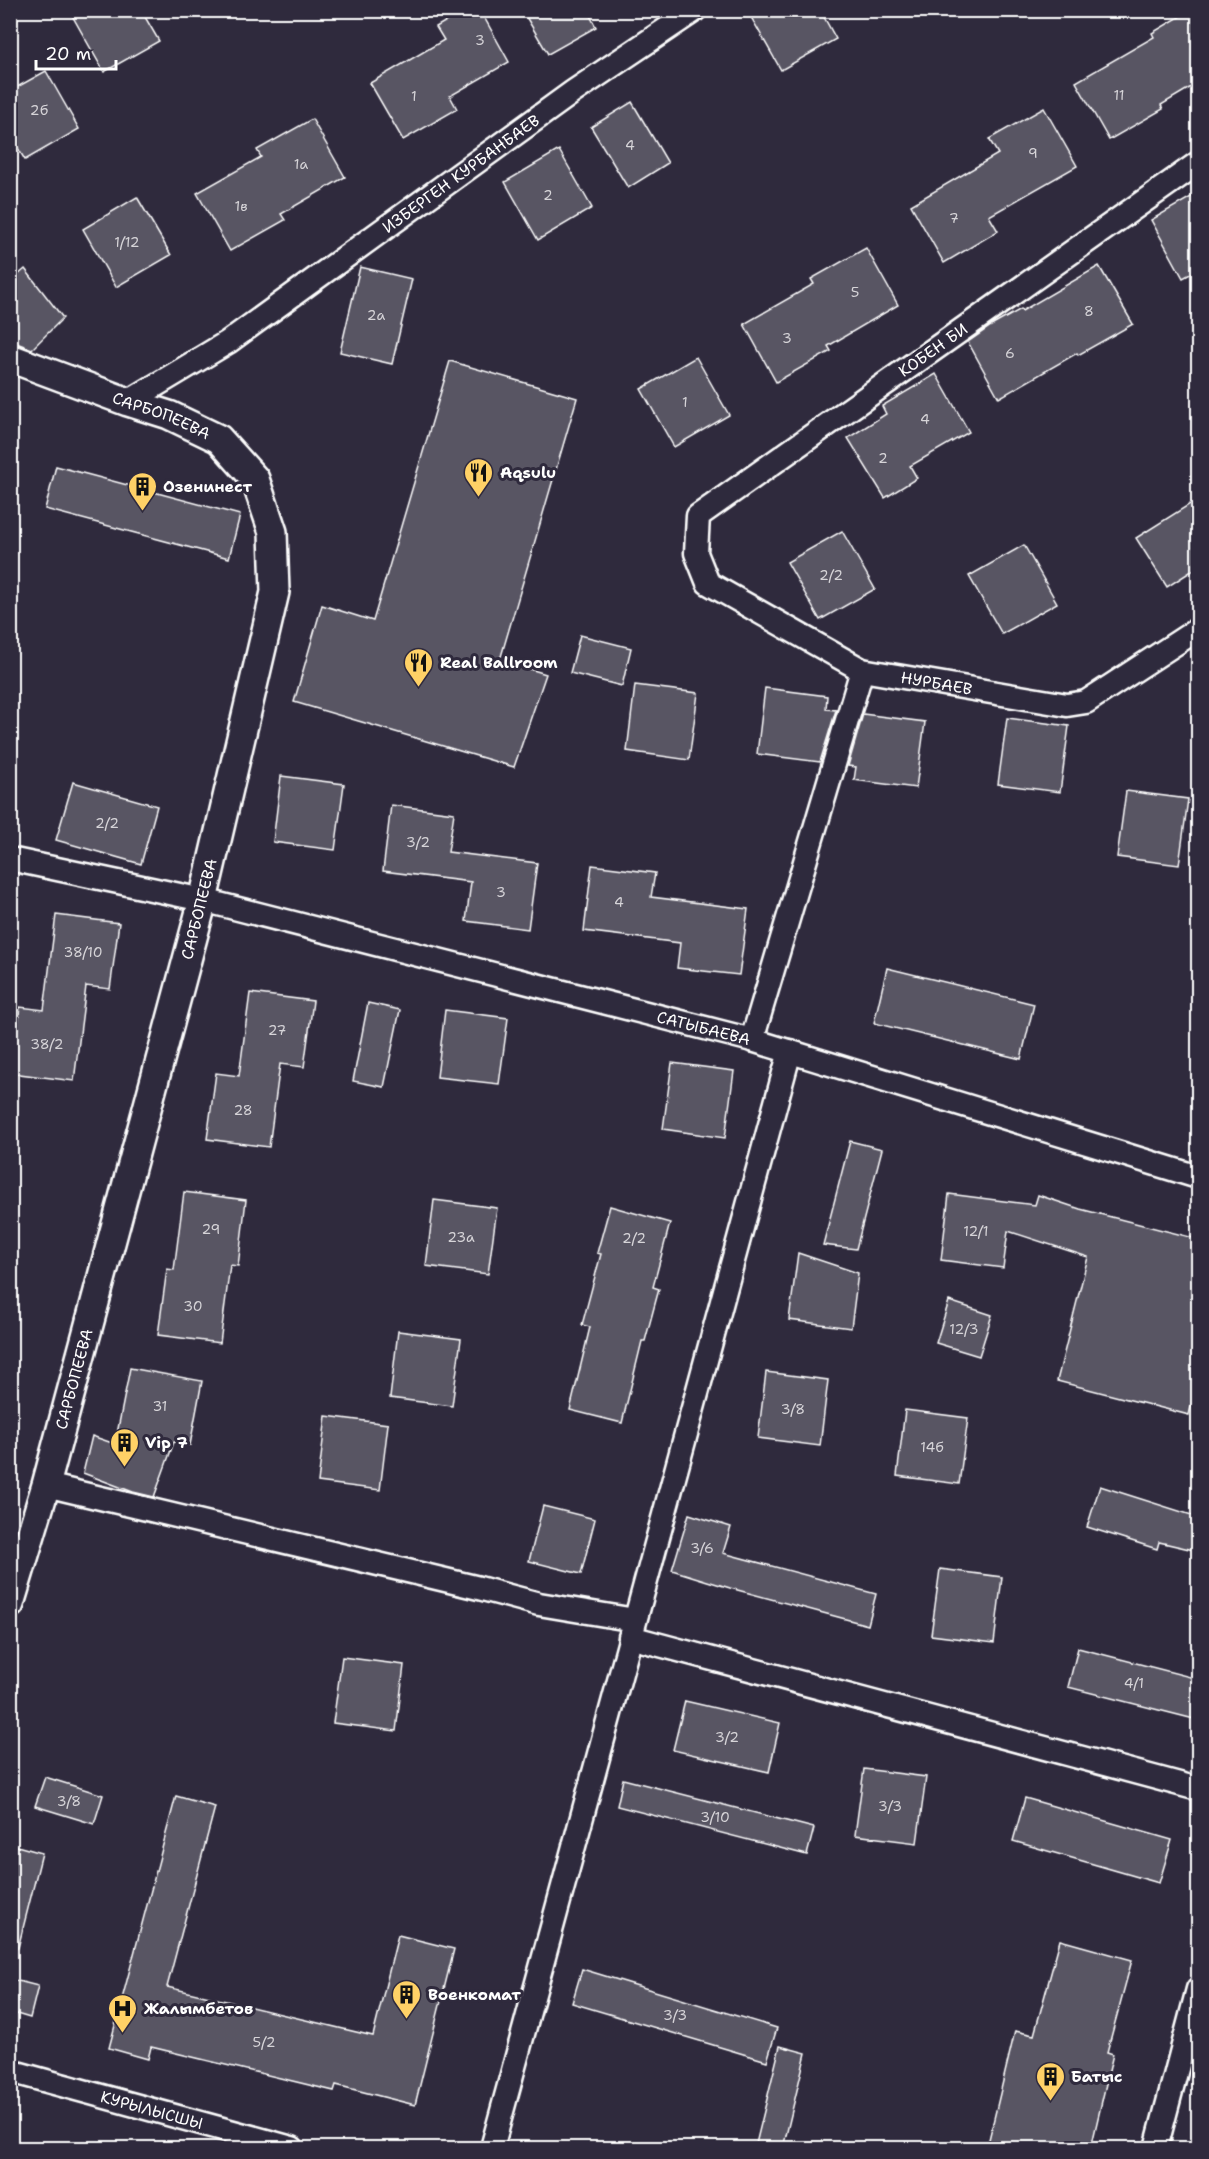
<svg xmlns="http://www.w3.org/2000/svg" width="1209" height="2159" viewBox="0 0 1209 2159" font-family="'Shantell Sans',sans-serif">
<style>
.building{fill:#595564;stroke:#fff;stroke-width:1.5}
.lines{fill:none;stroke-linecap:round;stroke-linejoin:round}
.minor-casing{stroke:#fff;stroke-width:27}
.tertiary-casing{stroke:#fff;stroke-width:32}
.minor{stroke:#2f2a3d;stroke-width:22}
.tertiary{stroke:#2f2a3d;stroke-width:27}
.labels{text-anchor:middle;dominant-baseline:central;stroke-width:6;stroke-linejoin:round;paint-order:stroke}
.number-label{font-size:14px;fill:#d6d4d8}
.street-label{font-size:16px;fill:#fff;stroke:#2f2a3d}
.poi-label{font-size:16px;font-weight:bold;fill:#fff;stroke:#2f2a3d;text-anchor:start}
</style>
<rect width="100%" height="100%" fill="#2f2a3d"/>
<filter id="ink" filterUnits="userSpaceOnUse"><feTurbulence type="fractalNoise" baseFrequency=".0167" numOctaves="2"/><feDisplacementMap in="SourceGraphic" scale="12" xChannelSelector="R" yChannelSelector="G"/><feConvolveMatrix kernelMatrix="1 2 1 2 8 2 1 2 1" color-interpolation-filters="sRGB"/></filter>
<g filter="url(#ink)">
<g class="building">
<path d="M69 10H141L159 41 104 72Z"/>
<path d="M465 10H480L509 62 450 96 457 109 403 140 370 83 444 40 436 27Z"/>
<path d="M522 10H587L596 27 548 54Z"/>
<path d="M747 10H820L836 39 781 70Z"/>
<path d="M1191 10H1198V83L1161 105 1163 109 1109 140 1076 82 1154 37 1152 33Z"/>
<path d="M46 71 79 129 25 160 10 135V91Z"/>
<path d="M632 102 668 163 628 188 591 127Z"/>
<path d="M1044 108 1077 166 989 216 998 231 944 263 911 205 998 154 989 139Z"/>
<path d="M312 119 345 177 281 214 285 220 230 251 197 193 261 157 257 150Z"/>
<path d="M559 150 592 208 538 240 505 182Z"/>
<path d="M1198 193V270L1183 278 1151 220Z"/>
<path d="M137 197 171 255 116 287 83 229Z"/>
<path d="M866 248 898 305 828 346 831 351 776 382 744 324 814 284 811 279Z"/>
<path d="M1099 266 1133 324 1078 355 1077 353 999 398 968 342 991 326 1021 309 1022 311Z"/>
<path d="M360 267 412 279 392 364 340 352Z"/>
<path d="M25 269 63 318 32 349 19 344 10 337V282Z"/>
<path d="M696 357 729 415 674 447 641 389Z"/>
<path d="M450 361 577 398 500 660 546 674 514 767 294 702 322 605 373 621Z"/>
<path d="M936 374 969 432 910 466 917 478 885 498 848 438 886 414 882 406Z"/>
<path d="M56 466 240 515 229 558 45 509Z"/>
<path d="M1198 499V567L1167 587 1136 538Z"/>
<path d="M842 531 875 589 820 620 787 562Z"/>
<path d="M1024 545 1057 603 1002 634 969 576Z"/>
<path d="M580 635 631 648 622 686 570 673Z"/>
<path d="M635 685 698 693 689 760 627 751Z"/>
<path d="M765 688 827 696 826 709 836 710 820 762 757 754Z"/>
<path d="M863 714 925 722 916 788 854 780 856 767 848 766Z"/>
<path d="M1007 718 1069 726 1060 792 998 784Z"/>
<path d="M281 776 344 784 335 850 273 842Z"/>
<path d="M73 782 157 806 141 864 56 840Z"/>
<path d="M1126 791 1188 799 1179 865 1117 857Z"/>
<path d="M391 805 454 813 448 852 537 863 528 929 466 921 471 882 383 871Z"/>
<path d="M592 865 655 873 651 897 748 909 739 975 677 968 680 943 584 931Z"/>
<path d="M56 915 119 923 110 989 86 986 74 1081 12 1073 20 1007 44 1010Z"/>
<path d="M887 968 1034 1004 1021 1059 874 1023Z"/>
<path d="M250 993 313 1001 304 1067 280 1064 269 1147 207 1139 216 1073 239 1076Z"/>
<path d="M368 1003 400 1010 384 1087 353 1081Z"/>
<path d="M445 1010 508 1018 499 1084 437 1077Z"/>
<path d="M672 1063 734 1071 725 1138 663 1129Z"/>
<path d="M850 1141 882 1149 856 1249 823 1245Z"/>
<path d="M184 1192 246 1200 238 1266 230 1265 220 1343 158 1335 167 1269 174 1270Z"/>
<path d="M949 1194 1035 1205 1038 1195 1080 1209 1198 1239V1379L1189 1415 1057 1381 1088 1257 1008 1231 1003 1268 941 1260Z"/>
<path d="M434 1200 497 1208 488 1274 426 1266Z"/>
<path d="M610 1206 670 1223 653 1287 659 1289 645 1341H642L622 1423 570 1410 590 1327 582 1325 601 1254 597 1253Z"/>
<path d="M798 1253 858 1273 851 1328 789 1320Z"/>
<path d="M949 1301 992 1315 979 1356 936 1343Z"/>
<path d="M398 1331 461 1339 452 1406 390 1398Z"/>
<path d="M130 1368 202 1381 190 1445 174 1442 154 1497 133 1492 83 1473 92 1436 115 1444Z"/>
<path d="M766 1372 828 1380 820 1446 758 1438Z"/>
<path d="M905 1410 968 1418 959 1484 897 1476Z"/>
<path d="M326 1416 388 1424 380 1490 318 1482Z"/>
<path d="M1100 1486 1198 1517V1551L1159 1542 1157 1549 1087 1527Z"/>
<path d="M543 1506 595 1519 581 1574 529 1561Z"/>
<path d="M689 1514 731 1527 723 1553 876 1594 868 1625 730 1588 672 1570Z"/>
<path d="M940 1569 1002 1577 994 1643 931 1635Z"/>
<path d="M1078 1648 1198 1679V1720L1068 1687Z"/>
<path d="M342 1657 404 1665 396 1731 333 1723Z"/>
<path d="M685 1701 780 1723 769 1772 673 1750Z"/>
<path d="M864 1769 926 1777 917 1843 855 1835Z"/>
<path d="M45 1777 103 1795 94 1824 35 1806Z"/>
<path d="M623 1779 814 1828 807 1855 617 1806Z"/>
<path d="M176 1796 215 1807 167 1987 373 2036 398 1935 454 1949 415 2105 336 2085 334 2091 151 2047 148 2059 109 2048Z"/>
<path d="M1025 1798 1172 1840 1159 1883 1013 1841Z"/>
<path d="M10 1844 42 1853 18 1948 10 1947Z"/>
<path d="M1060 1940 1132 1960 1107 2052 1113 2054 1091 2148H987L1015 2031 1034 2035Z"/>
<path d="M582 1969 777 2028 767 2061 572 2003Z"/>
<path d="M10 1979 38 1986 30 2018 10 2012Z"/>
<path d="M780 2046 806 2053 783 2148H755Z"/>
</g>
<g class="lines">
<defs>
<g id="minor">
<path id="s1" d="M1198 163 698 516 696 553 708 583 862 670 1067 705 1086 702 1198 629"/>
<path id="s2" d="M128 402 228 342 573 92 695 10"/>
<path id="s3" d="M10 859 203 900 752 1040 1198 1177"/>
<path d="M752 1040 862 670"/>
<path d="M46 1485 479 1588 539 1604 635 1620"/>
<path d="M630 1637 1198 1789"/>
<path id="s4" d="M10 2071 292 2148"/>
<path d="M492 2148 790 1051"/>
<path d="M1156 2148 1198 1989"/>
</g>
<g id="tertiary">
<path id="s5" d="M10 358 128 402 169 415 219 439 255 479 273 532 275 592 203 900 46 1485 10 1604"/>
</g>
</defs>
<use href="#minor" class="minor-casing"/>
<use href="#tertiary" class="tertiary-casing"/>
<use href="#minor" class="minor"/>
<use href="#tertiary" class="tertiary"/>
</g>
</g>
<defs>
<symbol id="restaurant-pin" viewBox="-11 -11 22 30"><path d="M0 17L-7.5 6A9.5 9.5 0 1 1 7.5 6Z" fill="#ffd166" stroke="#2f2a3d"/><path d="M-5-6h1v4h1v-4h1v4h1v-4h1v5L-1.5 .5V6h-2V.5L-5-1ZM5-6V6H3V1.5H1.5Q1.5-4 5-6Z" fill="#111"/></symbol>
<symbol id="building-pin" viewBox="-11 -11 22 30"><path d="M0 17L-7.5 6A9.5 9.5 0 1 1 7.5 6Z" fill="#ffd166" stroke="#2f2a3d"/><path d="M-4-6H4V6H1V3H-1V6H-4ZM-2.5-4.3h1.7v1.8h-1.7ZM.8-4.3h1.7v1.8H.8ZM-2.5-1h1.7V.8h-1.7ZM.8-1h1.7V.8H.8Z" fill="#111"/></symbol>
<symbol id="hospital-pin" viewBox="-11 -11 22 30"><path d="M0 17L-7.5 6A9.5 9.5 0 1 1 7.5 6Z" fill="#ffd166" stroke="#2f2a3d"/><path d="M-5-5h3v3.5h4V-5h3V5h-3V1.5h-4V5h-3Z" fill="#111"/></symbol>
</defs>
<g fill-rule="evenodd">
<use href="#restaurant-pin" x="462" y="456" width="33" height="45"/>
<use href="#building-pin" x="126" y="470" width="33" height="45"/>
<use href="#restaurant-pin" x="402" y="646" width="33" height="45"/>
<use href="#building-pin" x="108" y="1426" width="33" height="45"/>
<use href="#building-pin" x="390" y="1978" width="33" height="45"/>
<use href="#hospital-pin" x="106" y="1992" width="33" height="45"/>
<use href="#building-pin" x="1034" y="2060" width="33" height="45"/>
</g>
<g class="labels">
<g class="number-label">
<text x="480" y="40">3</text>
<text x="1119" y="95">11</text>
<text x="414" y="96">1</text>
<text x="39" y="110">2б</text>
<text x="630" y="145">4</text>
<text x="1033" y="153">9</text>
<text x="301" y="164">1а</text>
<text x="548" y="195">2</text>
<text x="241" y="206">1в</text>
<text x="954" y="218">7</text>
<text x="127" y="242">1/12</text>
<text x="855" y="292">5</text>
<text x="1089" y="311">8</text>
<text x="376" y="315">2а</text>
<text x="787" y="338">3</text>
<text x="1010" y="353">6</text>
<text x="685" y="402">1</text>
<text x="925" y="419">4</text>
<text x="883" y="458">2</text>
<text x="831" y="575">2/2</text>
<text x="107" y="823">2/2</text>
<text x="418" y="842">3/2</text>
<text x="501" y="892">3</text>
<text x="619" y="902">4</text>
<text x="83" y="952">38/10</text>
<text x="277" y="1030">27</text>
<text x="47" y="1044">38/2</text>
<text x="243" y="1110">28</text>
<text x="211" y="1229">29</text>
<text x="976" y="1231">12/1</text>
<text x="461" y="1237">23а</text>
<text x="634" y="1238">2/2</text>
<text x="193" y="1306">30</text>
<text x="964" y="1329">12/3</text>
<text x="160" y="1406">31</text>
<text x="793" y="1409">3/8</text>
<text x="932" y="1447">14б</text>
<text x="702" y="1548">3/6</text>
<text x="1134" y="1683">4/1</text>
<text x="727" y="1737">3/2</text>
<text x="69" y="1801">3/8</text>
<text x="890" y="1806">3/3</text>
<text x="715" y="1817">3/10</text>
<text x="675" y="2015">3/3</text>
<text x="264" y="2042">5/2</text>
</g>
<g class="street-label">
<text stroke="none"><textPath href="#s2" startOffset="404">ИЗБЕРГЕН КУРБАНБАЕВ</textPath></text>
<text transform="translate(933 350) rotate(-35)">КОБЕН БИ</text>
<text stroke="none"><textPath href="#s5" startOffset="162">САРБОПЕЕВА</textPath></text>
<text stroke="none"><textPath href="#s1" startOffset="934">НУРБАЕВ</textPath></text>
<text transform="translate(199 909) rotate(-76)">САРБОПЕЕВА</text>
<text stroke="none"><textPath href="#s3" startOffset="714">САТЫБАЕВА</textPath></text>
<text transform="translate(74 1379) rotate(-75)">САРБОПЕЕВА</text>
<text stroke="none"><textPath href="#s4" startOffset="147">КУРЫЛЫСШЫ</textPath></text>
</g>
<g class="poi-label">
<text x="500" y="472">Aqsulu</text>
<text x="163" y="486">Озенинест</text>
<text x="440" y="662">Real Ballroom</text>
<text x="145" y="1442">Vip 7</text>
<text x="428" y="1994">Военкомат</text>
<text x="144" y="2008">Жалымбетов</text>
<text x="1071" y="2076">Батыс</text>
</g>
</g>
<rect width="1209" height="2159" fill="none" stroke="#2f2a3d" stroke-width="36"/>
<rect x="18" y="18" width="1173" height="2123" fill="none" stroke="#fff" stroke-width="2" filter="url(#ink)"/>
<path d="M36 60v9h80v-9" fill="none" stroke="#ffffff" stroke-width="3"/>
<text x="45" y="60" font-size="18" fill="#ffffff" stroke="#2f2a3d" stroke-width="4.5" paint-order="stroke">20 m</text>
</svg>
